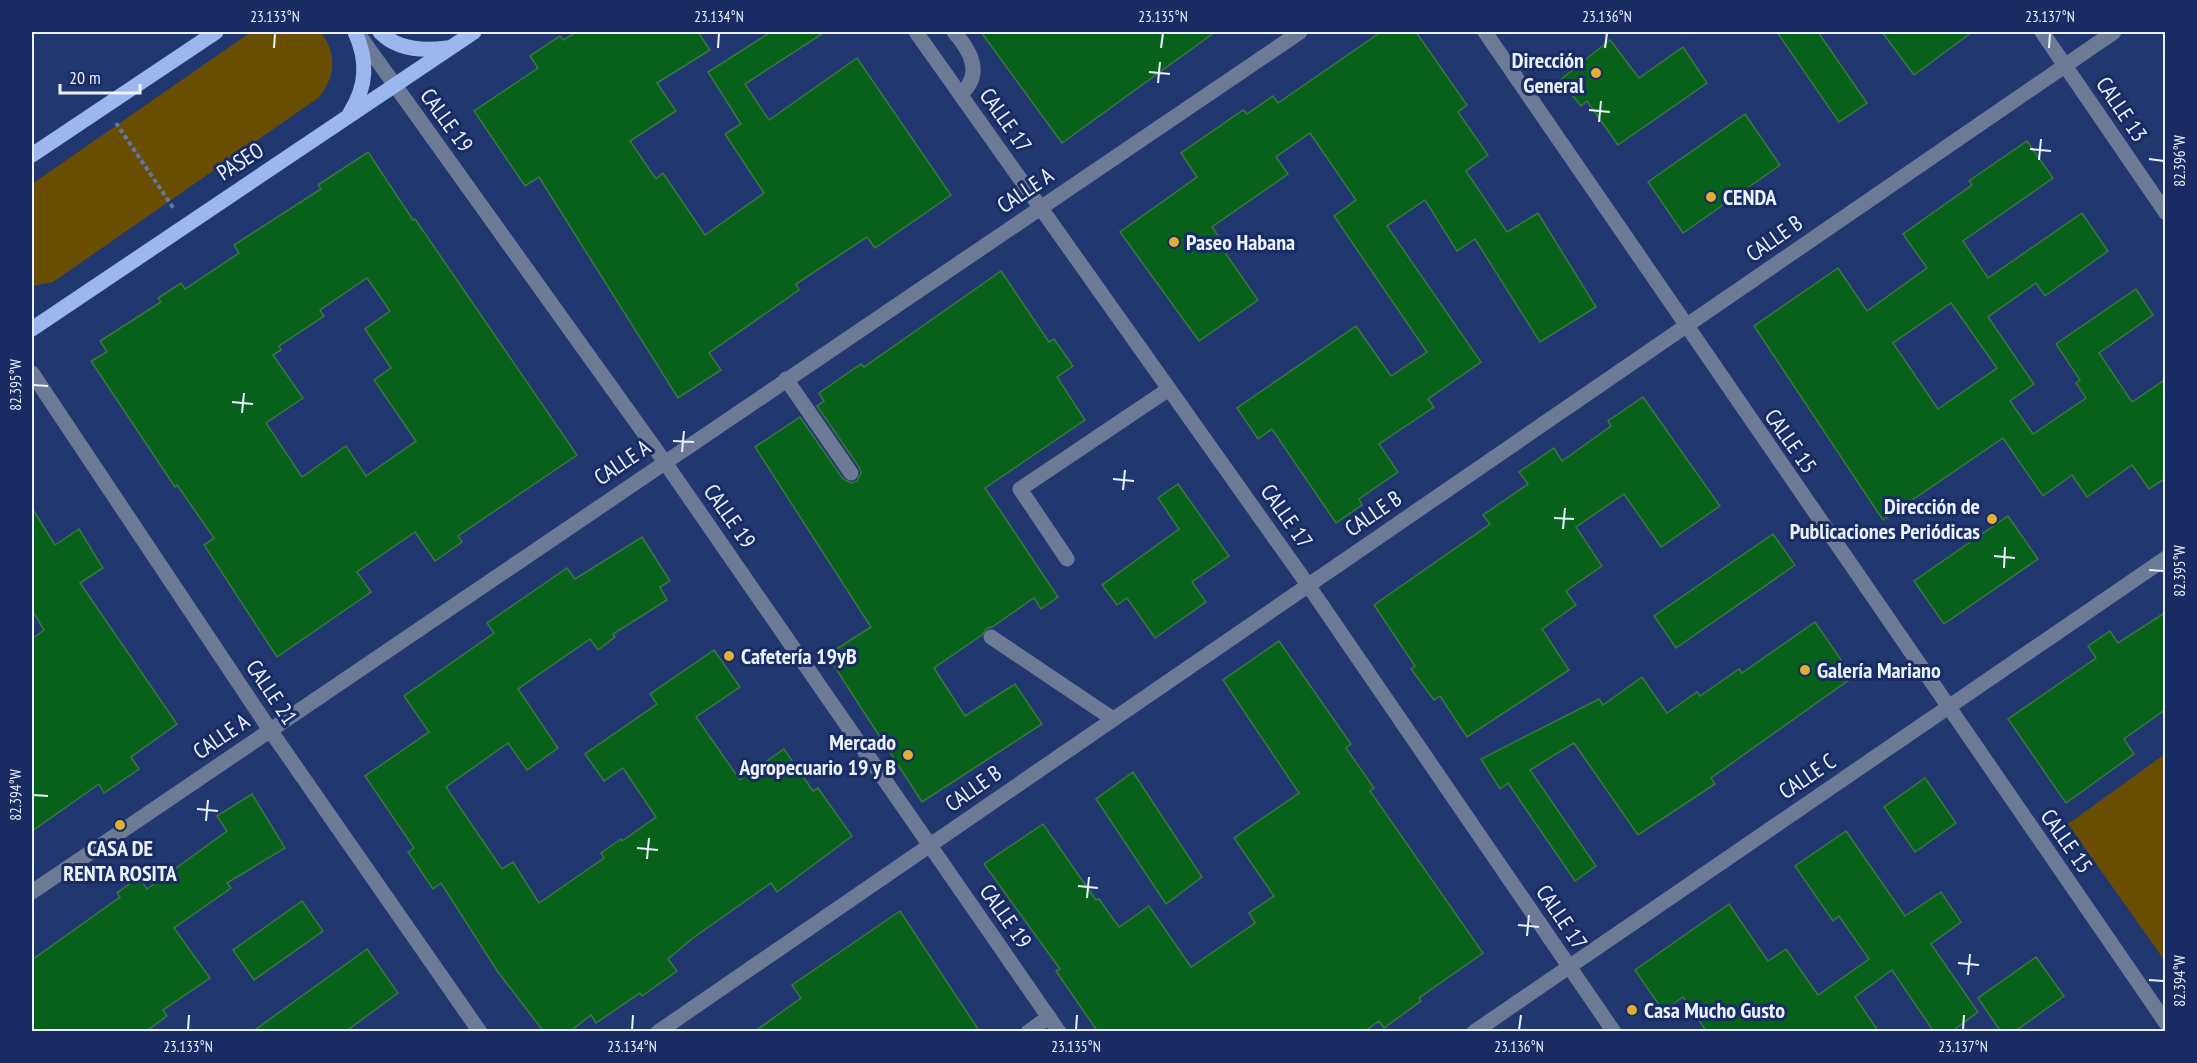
<svg xmlns="http://www.w3.org/2000/svg" width="2197" height="1063" viewBox="0 0 2197 1063" font-family="'PT Sans Narrow',sans-serif">
<style>
.green{fill:#694e02}
.building{fill:#07611b;stroke:#3c7540;stroke-width:1.5;fill-rule:evenodd}
.lines{fill:none;stroke-linecap:round;stroke-linejoin:round}
.path{stroke:#6576a0;stroke-width:4;stroke-dasharray:4.5 3;stroke-linecap:butt}
.minor{stroke:#6d7a95;stroke-width:15}
.major{stroke:#9cb6ee;stroke-width:15}
.ticks{fill:none;stroke:#eaf1ff;stroke-width:2}
.poi-dot{fill:#e1af34;stroke:#182c63;stroke-width:2}
.labels{text-anchor:middle;dominant-baseline:central;stroke-width:6;stroke-linejoin:round;paint-order:stroke}
.poi-label{font-size:22px;font-weight:bold;fill:#eaf1ff;stroke:#182c63;text-anchor:start}
.street-label{font-size:22px;fill:#eaf1ff;stroke:#182c63}
.neatline{fill:none;stroke:#eaf1ff;stroke-width:2}
.ticks-label{font-size:15px;text-anchor:middle;fill:#eaf1ff}
</style>
<rect width="100%" height="100%" fill="#21376f"/>
<g class="green">
<path d="M251 32H321C337 54 336 77 318 98L53 282 32 286V184Z"/>
<path d="M2165 754V961L2068 824Z"/>
</g>
<g class="building">
<path d="M577 32H698L710 50 657 83 676 111 630 141 656 179 663 173 705 235 764 193 725 134 741 124 708 72 771 32H825L745 84 769 120 857 58 951 195 875 248 867 237 796 284 799 290 709 353 721 370 678 398 539 177 525 186 474 111 538 68 530 56 560 36 563 40Z"/>
<path d="M981 32H1215L1062 143Z"/>
<path d="M1381 32H1416L1467 105 1458 112 1488 155 1466 171 1507 232 1538 213 1596 307 1540 342 1475 239 1457 251 1425 200 1387 226 1481 362 1428 399 1434 407 1379 444 1398 472 1359 499 1362 505 1336 523 1272 429 1258 439 1237 408 1356 326 1391 376 1427 352 1334 216 1356 200 1310 133 1276 157 1288 174 1212 227 1229 251 1226 254 1258 300 1199 341 1120 232 1197 177 1181 153 1243 110 1247 114 1273 96 1278 103Z"/>
<path d="M1777 32H1818L1867 103 1839 122Z"/>
<path d="M1882 32H1972L1914 75Z"/>
<path d="M1610 40 1639 78 1683 47 1707 83 1618 145 1587 101 1581 106 1560 80Z"/>
<path d="M1745 114 1780 165 1683 233 1648 182Z"/>
<path d="M2027 141 2053 178 1963 241 1988 278 2082 213 2108 251 2045 296 2036 283 1988 317 2034 384 2010 401 2033 434 2086 398 2076 383 2080 380 2056 344 2136 289 2153 315 2099 353 2132 402 2166 379V478L2149 489 2132 465 2087 497 2072 475 2043 496 2003 438 1883 520 1754 326 1838 268 1867 311 1927 268 1903 234 1972 185 1969 181ZM1951 303 1997 368 1938 409 1893 343Z"/>
<path d="M368 152 413 220 415 219 577 455 458 536 462 542 435 561 415 532 357 572 371 592 277 657 204 545 214 538 177 485 175 487 91 361 107 352 100 341 161 302 158 298 181 283 185 289 239 253 234 245 321 189 318 185ZM367 278 390 311 365 329 391 368 374 380 416 441 366 476 346 446 302 477 266 423 303 398 273 355 281 350 279 346 324 316 320 310Z"/>
<path d="M1001 271 1049 342 1054 339 1073 366 1057 377 1085 420 985 488 1058 597 1041 609 1034 598 992 627 986 629 982 635 934 668 965 716 1015 684 1042 724 922 802 827 655 871 627 755 447 800 417 843 479 851 483 857 481 861 473 859 467 817 406 824 401 819 393 861 364 864 367Z"/>
<path d="M1643 397 1720 506 1661 547 1624 494 1576 527 1602 566 1566 591 1576 605 1542 629 1569 670 1467 737 1440 696 1434 700 1411 669 1415 666 1374 605 1490 524 1483 515 1528 484 1519 472 1554 448 1562 461 1611 426 1608 421Z"/>
<path d="M1178 484 1229 556 1192 582 1206 602 1155 638 1127 598 1117 605 1102 585 1179 529 1158 498Z"/>
<path d="M32 508 55 545 79 529 103 568 80 583 177 724 131 757 139 769 104 793 99 784 32 831V639L44 630 32 610Z"/>
<path d="M2008 516 2038 559 1944 624 1914 581Z"/>
<path d="M1773 534 1795 565 1676 648 1654 616Z"/>
<path d="M642 537 670 581 660 587 667 600 613 634 615 637 598 650 590 639 518 689 558 748 527 770 508 743 446 787 502 869 513 862 539 903 604 858 601 853 621 839 622 841 656 817 623 768 604 781 585 754 657 704 650 694 714 650 740 687 696 717 740 780 784 749 813 791 818 788 852 836 777 892 771 883 693 938 668 959 677 971 642 996 640 993 596 1023 591 1015 569 1032H544L498 972 441 883 433 889 408 852 414 848 365 776 429 732 404 696 494 633 487 623 567 568 575 579Z"/>
<path d="M2166 612V709L2124 739 2134 754 2066 803 2008 719 2096 658 2088 646 2110 631 2118 643Z"/>
<path d="M1815 622 1853 677 1711 778 1715 784 1638 835 1574 743 1530 770 1596 866 1575 881 1508 783 1500 789 1481 759 1599 699 1603 705 1642 677 1667 713 1697 692 1700 696 1739 669 1742 673Z"/>
<path d="M1279 641 1351 744 1346 748 1374 788 1370 791 1483 953 1419 998 1421 1001 1384 1028 1379 1021 1364 1032H1098L1056 971 1060 969 984 864 1043 824 1096 900 1099 899 1119 927 1149 906 1191 967 1255 923 1249 913 1274 896 1234 838 1299 793 1223 680Z"/>
<path d="M1133 772 1202 877 1166 904 1096 799Z"/>
<path d="M1925 778 1956 823 1915 852 1884 807Z"/>
<path d="M252 794 285 848 227 883 231 888 174 928 210 978 163 1010 167 1016 145 1032H32V960L120 897 117 893 139 877 147 889 227 831 217 816Z"/>
<path d="M1846 831 1905 916 1941 892 1961 922 1931 944 1978 1012 1951 1032H1934L1892 970 1855 997 1879 1032H1707L1683 997 1663 1011 1635 970 1729 904 1768 961 1786 949 1818 995 1869 959 1839 916 1833 921 1795 866Z"/>
<path d="M302 901 323 931 254 980 233 950Z"/>
<path d="M900 911 980 1032H754L801 998 792 985Z"/>
<path d="M367 949 398 993 345 1032H252Z"/>
<path d="M2036 957 2064 996 2014 1032H2001L1978 998Z"/>
</g>
<g class="lines">
<path class="path" d="M116 123 174 209"/>
<g class="minor">
<path d="M916 32 1308 585 1614 1032"/>
<path d="M954 32C971 51 983 74 961 94"/>
<path d="M1485 32 2166 1023"/>
<path d="M2042 32 2166 213"/>
<path d="M359 35 664 461 1059 1032"/>
<path d="M32 373 270 730 480 1032"/>
<path d="M786 379 851 473"/>
<path d="M1067 559 1020 489 1169 389"/>
<path d="M991 637 1113 719"/>
<path d="M32 892 1300 32"/>
<path d="M658 1032 2114 32"/>
<path d="M1028 1032 1049 1017"/>
<path d="M1474 1032 2166 558"/>
</g>
<g class="major">
<path d="M380 32C397 50 424 51 447 48"/>
<path d="M350 113C367 86 368 61 355 32"/>
<path d="M32 155 216 32"/>
<path d="M32 329 474 32"/>
</g>
</g>
<path class="ticks" d="M274 48 275 33M718 48 719 33M1161 48 1163 33M1605 48 1607 33M2049 48 2050 33M1149 72 1170 74M1158 83 1160 62M1589 110 1610 112M1599 122 1601 101M2030 149 2051 151M2149 159 2164 161M2039 160 2041 139M33 385 48 386M232 402 253 404M242 413 244 393M673 441 694 442M682 452 684 431M1113 479 1134 481M1123 490 1125 470M1554 518 1574 519M1563 529 1565 508M1994 556 2015 558M2004 568 2005 547M2149 570 2164 571M33 795 48 796M197 809 218 811M206 821 208 800M637 848 658 850M647 859 649 838M1078 886 1098 888M1087 898 1089 877M1518 925 1539 927M1527 936 1529 915M1958 963 1979 965M1968 975 1970 954M2149 980 2164 981M188 1030 189 1015M632 1030 633 1015M1076 1030 1077 1015M1519 1030 1521 1015M1963 1030 1964 1015"/>
<g class="poi-dot">
<circle cx="1596" cy="73" r="6"/>
<circle cx="1711" cy="197" r="6"/>
<circle cx="1174" cy="242" r="6"/>
<circle cx="1992" cy="519" r="6"/>
<circle cx="729" cy="656" r="6"/>
<circle cx="1805" cy="670" r="6"/>
<circle cx="908" cy="755" r="6"/>
<circle cx="120" cy="825" r="6"/>
<circle cx="1632" cy="1010" r="6"/>
</g>
<g class="labels">
<g class="poi-label">
<text x="1584" y="60" text-anchor="end">Dirección<tspan x="1584" dy="25">General</tspan></text>
<text x="1723" y="197">CENDA</text>
<text x="1186" y="242">Paseo Habana</text>
<text x="1980" y="506" text-anchor="end">Dirección de<tspan x="1980" dy="25">Publicaciones Periódicas</tspan></text>
<text x="741" y="656">Cafetería 19yB</text>
<text x="1817" y="670">Galería Mariano</text>
<text x="896" y="742" text-anchor="end">Mercado<tspan x="896" dy="25">Agropecuario 19 y B</tspan></text>
<text x="120" y="848" text-anchor="middle">CASA DE<tspan x="120" dy="25">RENTA ROSITA</tspan></text>
<text x="1644" y="1010">Casa Mucho Gusto</text>
</g>
<g class="street-label">
<text transform="translate(2122 109) rotate(56)">CALLE 13</text>
<text transform="translate(447 120) rotate(54)">CALLE 19</text>
<text transform="translate(1006 120) rotate(55)">CALLE 17</text>
<text transform="translate(240 161) rotate(-33)">PASEO</text>
<text transform="translate(1025 190) rotate(-34)">CALLE A</text>
<text transform="translate(1774 238) rotate(-35)">CALLE B</text>
<text transform="translate(1791 441) rotate(55)">CALLE 15</text>
<text transform="translate(622 462) rotate(-34)">CALLE A</text>
<text transform="translate(1373 513) rotate(-34)">CALLE B</text>
<text transform="translate(730 516) rotate(55)">CALLE 19</text>
<text transform="translate(1287 516) rotate(55)">CALLE 17</text>
<text transform="translate(272 692) rotate(56)">CALLE 21</text>
<text transform="translate(221 736) rotate(-34)">CALLE A</text>
<text transform="translate(1807 776) rotate(-34)">CALLE C</text>
<text transform="translate(973 788) rotate(-35)">CALLE B</text>
<text transform="translate(2067 841) rotate(55)">CALLE 15</text>
<text transform="translate(1006 916) rotate(55)">CALLE 19</text>
<text transform="translate(1562 917) rotate(56)">CALLE 17</text>
</g>
</g>
<rect width="2197" height="1063" fill="none" stroke="#182c63" stroke-width="66"/>
<path d="M60 84v9h80v-9" fill="none" stroke="#eaf1ff" stroke-width="3"/>
<text x="69" y="84" font-size="18" fill="#eaf1ff" stroke="#182c63" stroke-width="4.5" paint-order="stroke">20 m</text>
<rect x="33" y="33" width="2131" height="997" class="neatline"/>
<g class="ticks-label">
<text x="275" y="22">23.133°N</text>
<text x="719" y="22">23.134°N</text>
<text x="1163" y="22">23.135°N</text>
<text x="1607" y="22">23.136°N</text>
<text x="2050" y="22">23.137°N</text>
<text transform="translate(2180 161) rotate(-90)" y="5">82.396°W</text>
<text transform="translate(16 385) rotate(-90)" y="5">82.395°W</text>
<text transform="translate(2180 571) rotate(-90)" y="5">82.395°W</text>
<text transform="translate(16 795) rotate(-90)" y="5">82.394°W</text>
<text transform="translate(2180 981) rotate(-90)" y="5">82.394°W</text>
<text x="188" y="1052">23.133°N</text>
<text x="632" y="1052">23.134°N</text>
<text x="1076" y="1052">23.135°N</text>
<text x="1519" y="1052">23.136°N</text>
<text x="1963" y="1052">23.137°N</text>
</g>
</svg>
